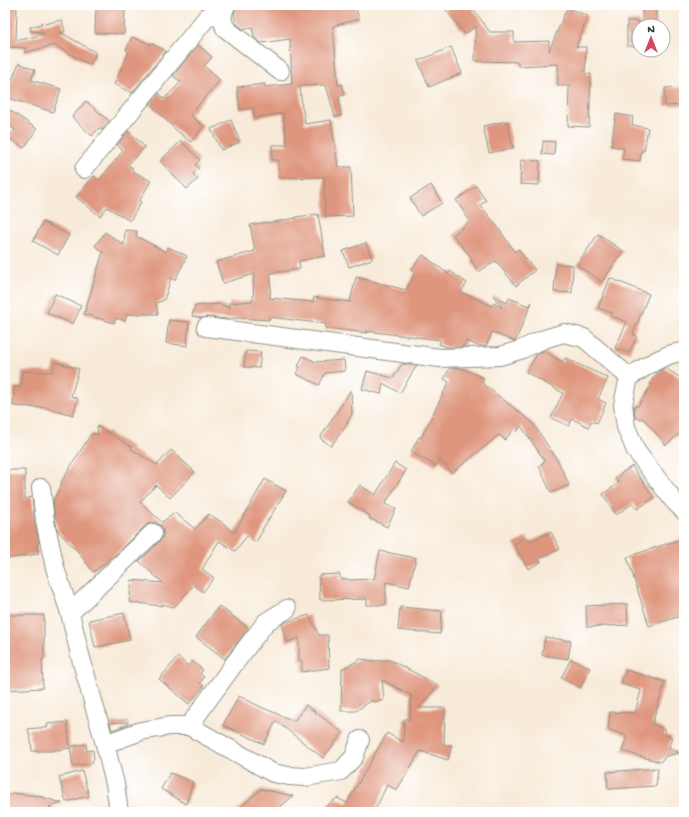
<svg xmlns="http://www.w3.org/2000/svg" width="689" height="817" viewBox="0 0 689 817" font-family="'Gochi Hand',sans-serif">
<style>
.building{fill:#df967e}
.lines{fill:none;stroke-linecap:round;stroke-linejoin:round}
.minor-casing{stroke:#8c9486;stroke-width:20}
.minor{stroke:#fff;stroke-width:18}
</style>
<rect width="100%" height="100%" fill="#fff"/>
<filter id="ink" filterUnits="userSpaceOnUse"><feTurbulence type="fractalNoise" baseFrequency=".025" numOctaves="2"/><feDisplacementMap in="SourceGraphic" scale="8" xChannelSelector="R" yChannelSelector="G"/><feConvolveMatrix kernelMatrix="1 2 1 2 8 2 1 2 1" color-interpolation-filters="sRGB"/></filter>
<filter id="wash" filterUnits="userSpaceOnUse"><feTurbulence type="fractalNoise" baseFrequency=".012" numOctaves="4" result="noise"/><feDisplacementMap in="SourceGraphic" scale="16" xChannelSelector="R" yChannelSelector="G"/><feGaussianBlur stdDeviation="0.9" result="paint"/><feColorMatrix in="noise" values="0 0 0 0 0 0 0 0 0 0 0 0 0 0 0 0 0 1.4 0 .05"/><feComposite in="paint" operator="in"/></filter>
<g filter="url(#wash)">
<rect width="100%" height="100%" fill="#f8ead8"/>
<g id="blocks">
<g class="building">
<path d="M5 5H17L16 41 44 34 43 32 31 31 30 27 42 24 41 22 44 24 62 20 65 32H60L95 52V56L90 65 54 45 24 53 26 48 5 47Z"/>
<path d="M236 5H355L359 19 333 26 338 85 342 84 345 95 339 96 341 116 335 117 326 85 300 86 302 109H303L305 124 331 120 338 167H351L353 216 325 217 324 177 279 178V160H272V145H287L283 113 255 118 253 108 240 110 237 87 265 84V87L292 84 290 39 261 43 254 37 252 27 243 29 236 23 234 14Z"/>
<path d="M442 5H470L490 32H514V42L549 41V51L567 8 588 16 576 47H586L585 74H591L589 127 568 126 569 86H558V64L518 66V62L475 61 476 26 465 34Z"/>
<path d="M96 7 125 8 124 34 95 33Z"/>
<path d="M656 9V26H642V10Z"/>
<rect x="627" y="21" width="12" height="25"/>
<path d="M132 37 150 44 151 43 166 51 132 93 114 84 129 52 126 50Z"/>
<path d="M198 45 212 57 204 66 220 80 190 115 204 126 191 142 176 130 150 104 159 93 164 99 181 82 173 76Z"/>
<path d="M451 47 462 73 429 87 418 61Z"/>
<path d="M19 63 35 70 31 80 61 89 53 112 5 97Z"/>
<path d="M684 87V105L665 106V88Z"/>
<path d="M86 101 109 121 102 130 99 128 92 136 72 117Z"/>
<path d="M5 107 37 129 24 148 9 138 15 130 5 121Z"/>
<path d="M616 114 633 117 632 125 648 128 644 151H641L640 161 622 159 624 148 611 146Z"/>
<path d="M231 120 240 142 221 150 211 129Z"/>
<path d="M507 121 513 148 489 153 483 126Z"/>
<path d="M128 131 145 147 128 165 133 168 131 170 151 181 139 201 141 202 130 221 107 207 100 216 76 197 94 176 99 180 123 151 117 145Z"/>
<path d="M181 141 200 160 195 165 199 168 193 174 198 179 187 189 160 161Z"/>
<path d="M543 141 555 142 554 155 542 154Z"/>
<path d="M521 160 540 161 539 185 520 184Z"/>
<path d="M431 185 442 203 421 216 410 198Z"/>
<path d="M476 186 486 201 480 205 497 226 515 252 518 249 535 270 516 286 496 261 478 272 471 260 472 259 453 235 470 221 456 200Z"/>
<path d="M318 214 325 256 299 261 300 269 271 273 270 298 313 302 314 297 324 299 350 302 356 277 406 290 415 273 411 270 423 255 448 274 450 271 467 283 461 292 492 306 494 303 502 308 493 295 507 303 509 298 529 306 532 302 516 340 514 341 492 332 486 346H479L466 341 463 347H446L439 344 441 340 366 331 368 333 325 328 326 324 269 317V320L238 318 227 319 207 317 201 318 192 316 195 306 219 304 230 308 229 303 253 301 254 274 223 283 216 262 255 251 250 225 268 222V223L296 218V217Z"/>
<path d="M43 222 69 235 58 255 33 241Z"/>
<path d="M125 230 137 231 136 236 166 252 168 247 187 256 175 280 171 278 164 300 156 303 158 314H127L125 321 116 318 114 323 84 314 103 252 95 246 105 232 124 245Z"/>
<path d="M598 234 623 251 602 282 577 265Z"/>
<path d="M366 243 372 259 349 267 343 251Z"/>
<path d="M556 264 573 265 572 293 554 292Z"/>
<path d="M610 278 649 294 633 334 637 336 629 353 615 348 627 322 611 316 612 313 598 308Z"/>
<path d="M55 294 81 306 73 324 47 313Z"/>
<path d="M169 320 189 322 187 346 166 343Z"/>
<path d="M246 351 261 352 259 368 244 367Z"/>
<path d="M544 351 562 362 565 358 608 378 598 399 606 403 597 423 591 421 589 427 572 419 569 426 551 418 563 393 526 372 538 353Z"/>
<path d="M303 356 316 362 344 360 345 371 325 373 319 385 296 374 300 367 298 366Z"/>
<path d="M55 362 79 369 71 396 78 399 73 415 47 408 13 406 14 387H21L22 371 52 372Z"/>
<path d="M402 364 417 365 400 393 383 383 381 394 362 389 367 371 393 378Z"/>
<path d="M450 368H461L484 378 482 383 532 422 558 461 569 485 551 493 539 466 545 461 521 426 517 432 514 429 505 440 499 435 452 473 440 460 436 466 411 452 419 437 421 438 449 382 444 379Z"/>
<path d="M665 368 684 380V430L666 445 644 419 635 418 634 406H638L652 384 650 383 658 372Z"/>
<path d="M351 390 352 414 347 422 348 423 331 446 320 438Z"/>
<path d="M97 426 132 447 131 449 157 465 171 450 195 472 170 498 156 485 140 502 162 522 175 513 195 529 209 514 223 523 234 533 265 479 286 491 262 530H263L256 542 247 536 235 551 219 541 202 569 214 578 203 592 194 585 174 607 162 604V606L129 602 132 580 163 583 139 561 161 540 163 536V530L161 526 156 523H150L146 525 120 551 93 572 80 554 58 531 55 519 53 501 62 483 61 482 91 434H98Z"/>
<path d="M395 463 406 470 385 504 396 509 387 527 369 518 370 516 348 502 360 485 375 495Z"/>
<path d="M632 466 654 498 637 509 633 503 616 515 603 494 619 483 615 478Z"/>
<path d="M5 470H25V499L32 497 35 522 39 543 37 545 38 554 5 559Z"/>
<path d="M551 532 560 549 539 559 541 562 528 569 514 544 527 537 529 542Z"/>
<path d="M684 538V615L649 626 627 557Z"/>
<path d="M380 551 416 558 409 587 386 582V605H367V599L320 600 319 575 340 574V579H348V580L374 579Z"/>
<path d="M627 604 628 625 587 627 586 606Z"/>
<path d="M219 606 248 628 225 659 196 637Z"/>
<path d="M400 607 442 611 440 634 398 630Z"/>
<path d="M124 613 130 640 95 647 89 620Z"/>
<path d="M8 615H44V659H42L43 688 5 690V662H8Z"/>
<path d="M309 615 319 635H328L329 668 302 672V661L299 660V638L287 642 282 624 286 622Z"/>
<path d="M545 637 571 641 568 659 542 655Z"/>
<path d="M178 657 188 666 192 661 203 670 200 674 204 677 200 683 204 686 189 704 159 679Z"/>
<path d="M361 659 374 661 390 660 438 685 419 708H445L444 745H452L448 760 420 751 397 790 387 785 374 812H342V811L319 812 337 798 347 803 387 733 403 742 404 719H410L411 695 382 680 384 700 373 702 372 700 356 711H341L342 669Z"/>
<path d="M571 659 590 668 580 688 561 678Z"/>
<path d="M626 670 665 682 652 724 665 730V735L672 737 669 747 679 753 666 756 660 762 622 751 627 736 608 729 610 712 635 713 641 690 621 684Z"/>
<path d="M239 696 261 707 294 721 306 705 343 733 323 758 276 721 264 744 223 725Z"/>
<path d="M67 722 70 748 50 751H32L31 740 28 729 48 727 47 724Z"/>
<path d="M128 722V724L112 730 110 723Z"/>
<path d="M86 744 87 751 93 750 94 760 92 761 93 763 73 766 70 747Z"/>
<path d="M658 768 656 786 608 789 607 772Z"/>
<path d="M82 771 89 796 66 802 59 777Z"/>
<path d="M170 773 193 782 186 804 161 789Z"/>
<path d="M261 789 293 796 275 812H235Z"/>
<path d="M11 793 38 796 62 803 49 807 61 812H5V801Z"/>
</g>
</g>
</g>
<g filter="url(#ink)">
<use href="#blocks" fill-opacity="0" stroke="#8c9486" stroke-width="1"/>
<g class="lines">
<defs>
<g id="minor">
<path d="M226 5 222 17 225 28 280 71"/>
<path d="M84 169 208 16 222 17"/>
<path d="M206 327 440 358 500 356 520 350 544 339 564 333 584 338 629 377"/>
<path d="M684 352C666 352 644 368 629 377L623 405 626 427 636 451 674 501 684 511"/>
<path d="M41 488 45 521 55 568 70 613 80 655 105 744 115 784 119 812"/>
<path d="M70 613 153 533"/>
<path d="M189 726 273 773 289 776 305 777 341 771 354 757 360 740"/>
<path d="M105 744 141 731 170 726H189L234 664 266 622 287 609"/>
</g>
</defs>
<use href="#minor" class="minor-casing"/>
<use href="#minor" class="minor"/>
</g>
</g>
<rect width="689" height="817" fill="none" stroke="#fff" stroke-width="20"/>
<g transform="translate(651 38)"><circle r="19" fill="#ffffff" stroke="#a5b1ae"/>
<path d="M0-3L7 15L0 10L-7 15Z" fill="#d1495b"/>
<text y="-6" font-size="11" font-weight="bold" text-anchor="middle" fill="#1f3d34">N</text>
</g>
</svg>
